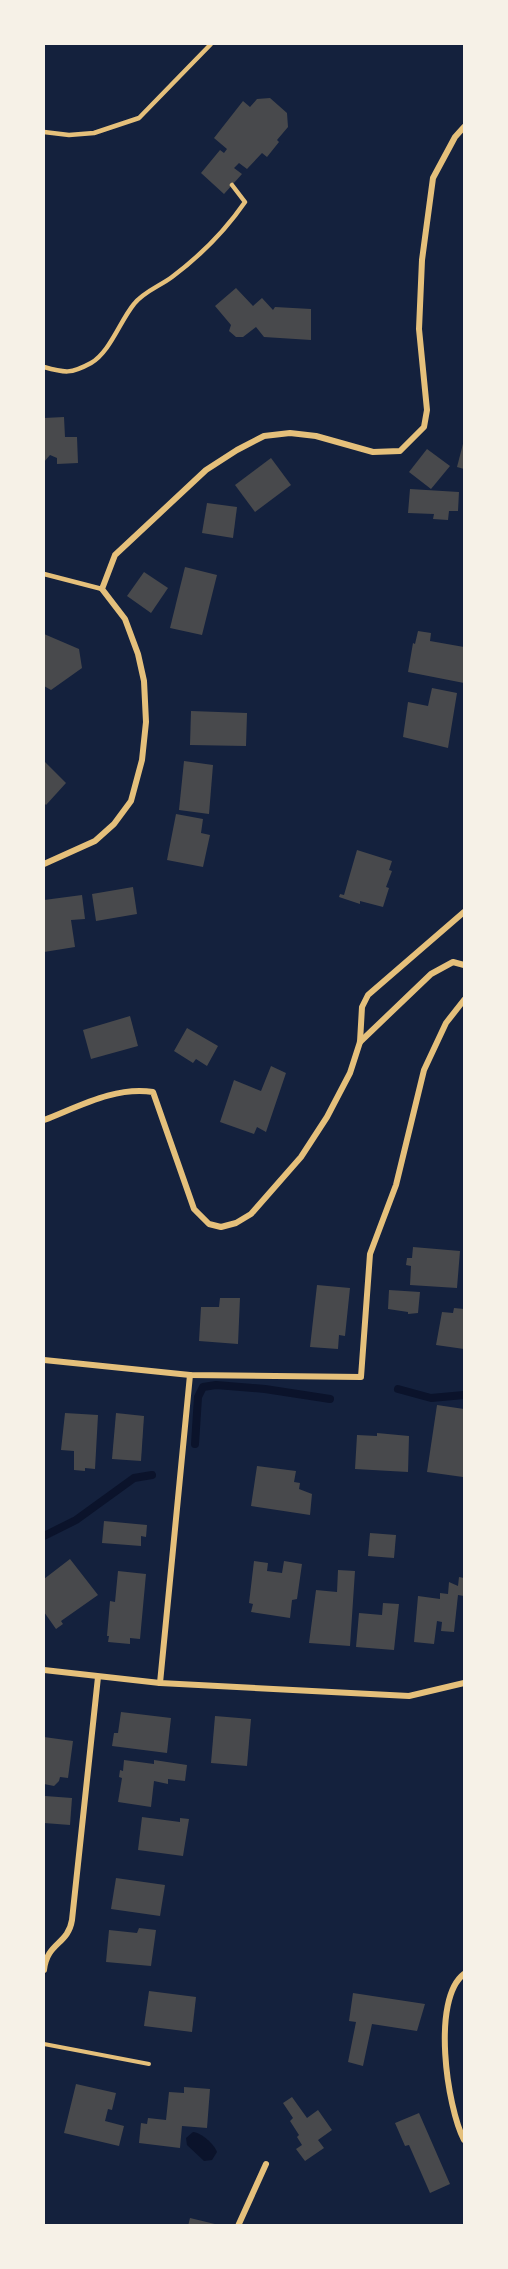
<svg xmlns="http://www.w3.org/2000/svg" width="508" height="2269" viewBox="0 0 508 2269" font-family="Quicksand,sans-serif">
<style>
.water{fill:#0b132b}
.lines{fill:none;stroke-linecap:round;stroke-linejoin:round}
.stream{stroke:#0b132b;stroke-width:8}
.building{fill:#48494c}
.path{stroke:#e5c07b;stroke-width:4}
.service{stroke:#e5c07b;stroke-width:4.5}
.minor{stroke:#e5c07b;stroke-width:6}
</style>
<rect width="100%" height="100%" fill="#14213d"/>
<path class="water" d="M193 2132C202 2133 214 2144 217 2152L212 2160 204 2161 187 2145 186 2138Z"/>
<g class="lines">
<g class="stream">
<path d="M398 1389 431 1398 464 1395"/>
<path d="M195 1444 198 1397 203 1387 216 1385 265 1389 330 1399"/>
<path d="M44 1536 76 1520 134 1478 152 1475"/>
</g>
</g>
<g class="building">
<path d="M270 98 287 113 288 127 277 140 279 142 267 157 262 153 247 169 239 163 234 168 242 174 224 194 201 173 220 150 224 153 227 149 214 138 243 101 250 107 257 99Z"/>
<path d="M236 288 253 306 262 298 273 310 275 307 311 309V340L264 337 256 327 243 337H236L229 331 231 325 215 306Z"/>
<path d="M64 417 65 437H77L78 463 57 464V458L50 455 44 462V418Z"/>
<path d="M464 440V469L457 467Z"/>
<path d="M427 449 450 466 431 489 409 472Z"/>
<path d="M271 458 291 485 255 512 235 485Z"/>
<path d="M410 489 459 492 458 511H449L448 520 433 519 434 514 408 513Z"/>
<path d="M207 503 237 507 233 538 202 533Z"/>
<path d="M185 567 217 575 202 635 170 628Z"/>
<path d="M144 572 168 588 151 613 127 596Z"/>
<path d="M418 631 431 633 430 641 464 647V683L408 672 413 643 415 644Z"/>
<path d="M44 634 79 649 82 668 51 690 44 686Z"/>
<path d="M432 688 457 693 448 748 403 737 408 702 428 706Z"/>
<path d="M191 711 247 713 246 746 190 745Z"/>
<path d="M44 761 66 783 46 805 44 803Z"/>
<path d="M184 761 213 765 209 814 179 810Z"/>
<path d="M176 814 203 819 201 833 210 835 203 867 167 860Z"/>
<path d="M357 850 392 861 389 870 392 871 386 887 389 888 383 907 360 901V904L339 897 340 894 344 895Z"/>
<path d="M133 887 137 914 96 921 92 894Z"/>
<path d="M82 895 85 919 71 920 75 947 44 952V900Z"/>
<path d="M130 1016 138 1046 91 1059 83 1030Z"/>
<path d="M187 1028 218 1046 207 1066 196 1059 193 1063 174 1051Z"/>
<path d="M271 1066 286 1073 266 1132 257 1127 254 1134 220 1122 234 1080 261 1091Z"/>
<path d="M413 1247 460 1251 457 1288 410 1285 411 1266 406 1265 407 1258H412Z"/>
<path d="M317 1285 350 1288 345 1336 339 1335 338 1349 310 1347Z"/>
<path d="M389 1290 420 1292 418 1313 408 1314V1312L388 1309Z"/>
<path d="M220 1298H240L238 1344 199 1341 201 1307H219Z"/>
<path d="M454 1308 464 1309V1349L436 1345 442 1312 453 1313Z"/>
<path d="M437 1405 464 1409 463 1477 427 1472Z"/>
<path d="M65 1413 98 1415 95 1469 85 1468V1471L74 1470V1451L61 1450Z"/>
<path d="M116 1413 144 1416 141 1461 112 1459Z"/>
<path d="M377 1433 409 1436 408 1472 355 1469 357 1435 377 1436Z"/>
<path d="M257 1466 296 1471 294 1482 300 1483 299 1489 312 1494 310 1515 251 1506Z"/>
<path d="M104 1521 147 1525 146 1537 141 1536V1546L102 1543Z"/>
<path d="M370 1533 396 1535 394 1558 368 1556Z"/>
<path d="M70 1559 98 1595 61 1621 63 1624 56 1629 44 1612V1579Z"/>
<path d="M254 1561 268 1563 267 1571 282 1573 284 1561 302 1564 297 1599 292 1600 290 1618 251 1612 253 1604 249 1603Z"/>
<path d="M338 1570 355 1571 350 1646 309 1643 316 1590 337 1592Z"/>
<path d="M118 1571 146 1574 140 1639 130 1638V1644L108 1642 109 1636H107L110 1601 115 1602Z"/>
<path d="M459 1577 464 1578V1596L458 1595 454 1632 441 1631 442 1622 437 1621 434 1644 414 1642 418 1596 440 1599V1593L448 1594 449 1582 458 1586Z"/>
<path d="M383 1603 399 1604 394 1650 356 1647 359 1613 382 1615Z"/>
<path d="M121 1712 171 1718 167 1753 112 1746 114 1733H118Z"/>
<path d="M215 1716 251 1719 247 1766 211 1763Z"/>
<path d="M44 1737 73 1741 68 1778 60 1777 59 1781 54 1786 44 1784Z"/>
<path d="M124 1760 154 1764V1760L187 1765 185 1781 168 1779V1784L154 1781 151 1807 118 1802 122 1778 119 1777 120 1770 123 1771Z"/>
<path d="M45 1796 72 1798 70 1825 44 1823Z"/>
<path d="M142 1817 180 1822V1818L189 1819 183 1856 138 1850Z"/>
<path d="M116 1878 165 1885 160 1916 111 1909Z"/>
<path d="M139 1928 156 1930 151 1966 106 1962 109 1930 137 1933Z"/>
<path d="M149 1991 196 1997 192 2032 144 2026Z"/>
<path d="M353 1993 425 2004 417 2031 372 2024 363 2066 348 2062 356 2022 349 2021Z"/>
<path d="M76 2084 116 2093 112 2110 108 2109 105 2121 124 2126 119 2146 64 2133Z"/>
<path d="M184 2087 210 2089 207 2128 182 2126 180 2148 139 2143 141 2123 147 2124 148 2118 166 2120 169 2092 184 2093Z"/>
<path d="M292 2097 307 2118 318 2110 332 2130 318 2140 324 2148 305 2161 296 2149 302 2145 297 2137 299 2135 290 2121 293 2118 283 2103Z"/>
<path d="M419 2113 450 2184 430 2193 409 2145 405 2146 395 2123Z"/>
<path d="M190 2218 219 2225V2226H188Z"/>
</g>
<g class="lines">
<path class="path" d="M44 2044 149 2064"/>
<g class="service">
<path d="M44 132 69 135 94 133 139 118 211 44"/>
<path d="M44 367C65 373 71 374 91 363 110 352 120 321 134 304 143 292 160 286 172 277 200 256 225 231 245 202L232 185"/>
<path d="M44 574 102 589"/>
</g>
<g class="minor">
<path d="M44 864 95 841 114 824 131 801 142 760 146 722 144 681 138 654 125 619 102 589 115 555 130 541 206 470 237 450 264 436 290 433 316 436 373 452 400 451 424 427 427 410 419 329 422 260 433 178 455 137 464 127"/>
<path d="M360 1042 431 974 453 962 464 965"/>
<path d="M44 1120C78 1107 115 1086 153 1092L194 1209 209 1224 221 1227 236 1223 251 1214 301 1157 327 1117 350 1073 360 1042 362 1007 368 995 464 912"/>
<path d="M44 1360 190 1375 361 1377 370 1254 396 1185 424 1070 446 1023 464 1000"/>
<path d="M44 1670 160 1683 409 1696 464 1683"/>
<path d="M160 1683 190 1375"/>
<path d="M44 1970C47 1942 68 1945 72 1920L98 1677"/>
<path d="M464 1974C431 1999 447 2107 464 2140"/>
<path d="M238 2226 266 2164"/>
</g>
</g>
<rect width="508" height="2269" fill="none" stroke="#f6f1e7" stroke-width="90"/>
</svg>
